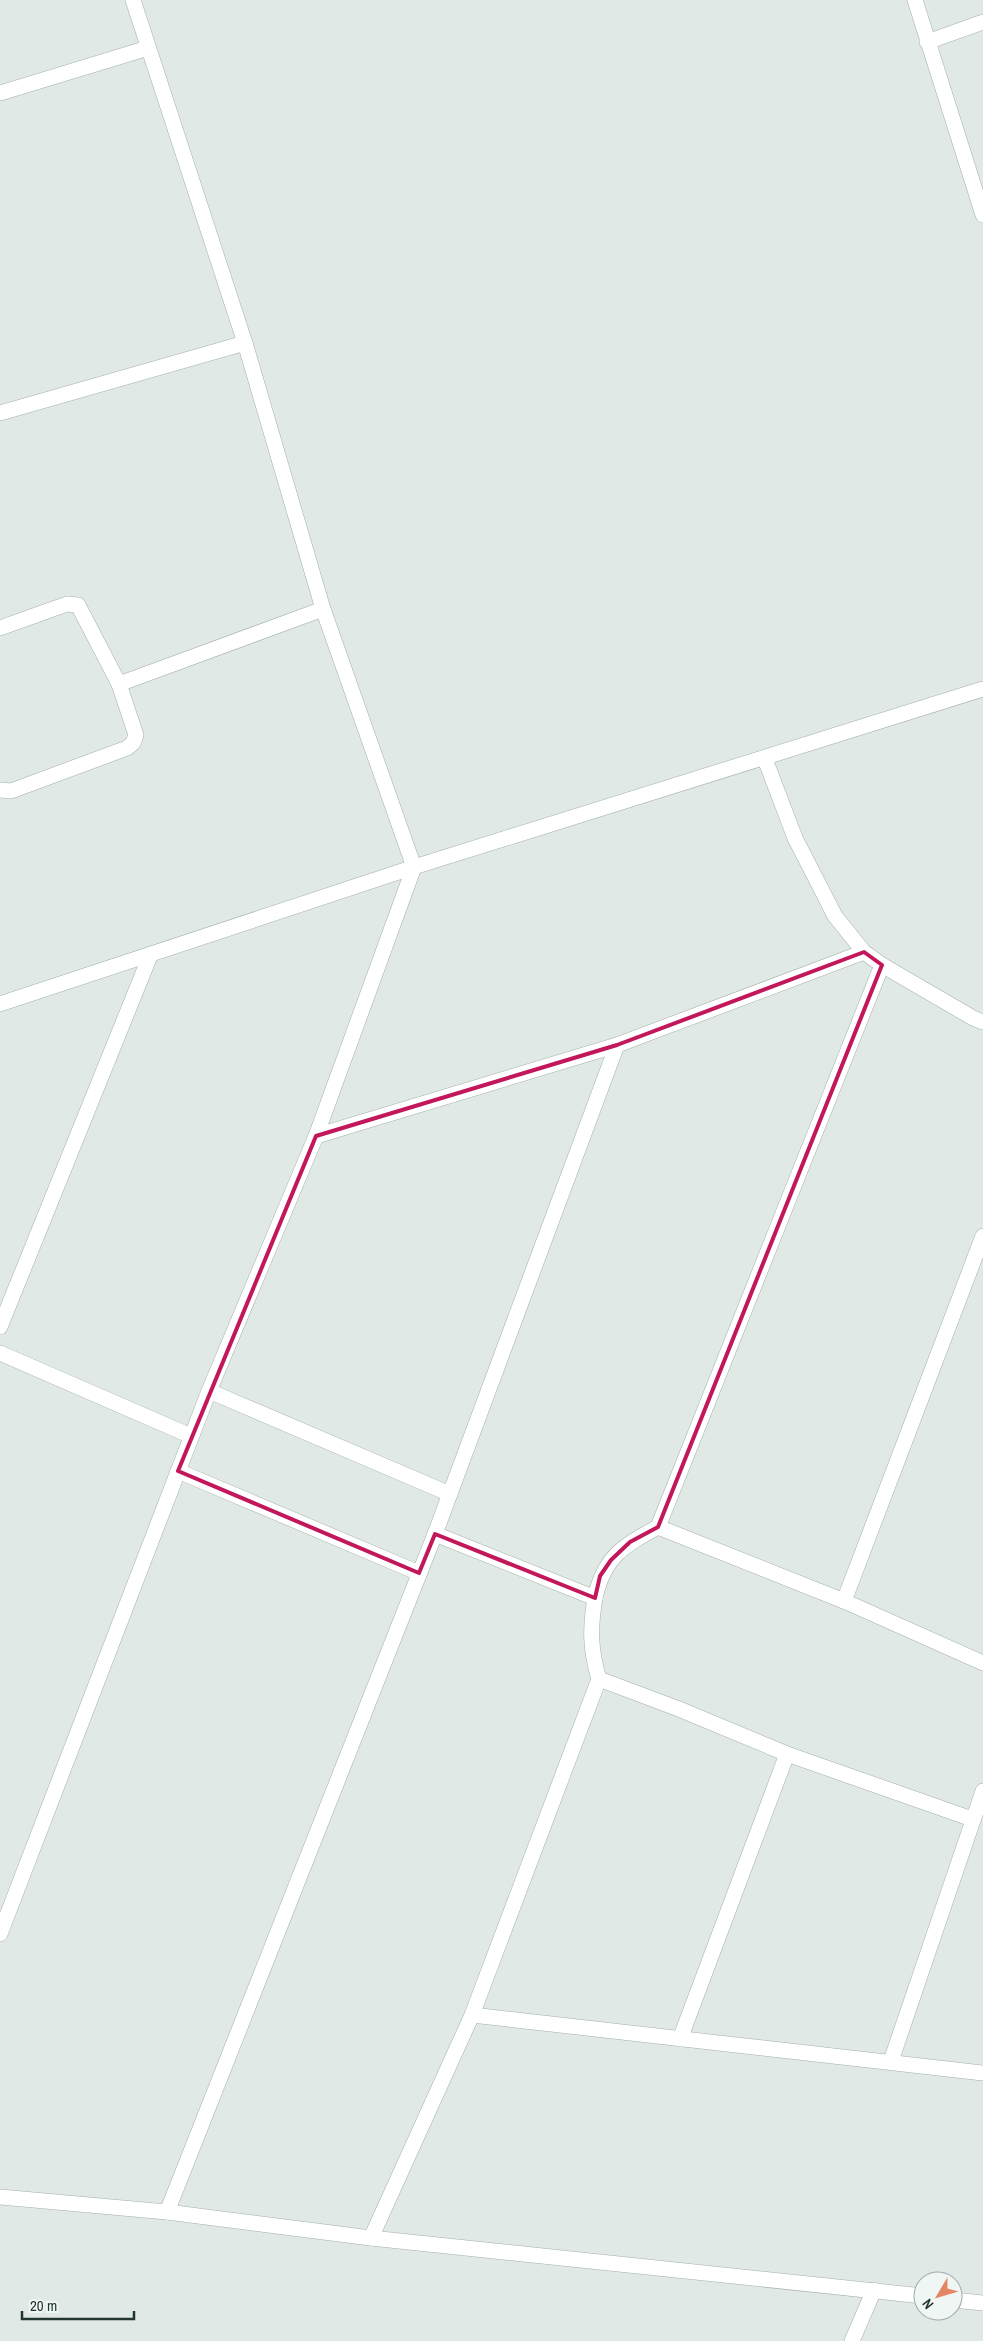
<svg xmlns="http://www.w3.org/2000/svg" width="983" height="2341" viewBox="0 0 983 2341" font-family="'Archivo Narrow',sans-serif">
<style>
.lines{fill:none;stroke-linecap:round;stroke-linejoin:round}
.minor-casing{stroke:#a3b0ac;stroke-width:16}
.minor{stroke:#fff;stroke-width:15}
.marked{fill:none;stroke:#c2185b;stroke-width:4;stroke-linejoin:round}
</style>
<rect width="100%" height="100%" fill="#e0e9e5"/>
<g class="lines">
<defs>
<g id="minor">
<path d="M915 0 983 215"/>
<path d="M927 42 983 22"/>
<path d="M0 93 148 48"/>
<path d="M0 413 245 343"/>
<path d="M0 628 67 604 78 605 119 684 136 735 133 743 127 748 11 791 0 790"/>
<path d="M119 684 323 609"/>
<path d="M765 759 795 838 835 916 864 952 882 965 973 1018 983 1022"/>
<path d="M0 1004 414 867 983 689"/>
<path d="M316 1136 617 1045 864 952"/>
<path d="M0 1327 150 956"/>
<path d="M0 1353 191 1436"/>
<path d="M209 1391 450 1494"/>
<path d="M178 1471 419 1573"/>
<path d="M658 1527 882 965"/>
<path d="M435 1534 595 1598C604 1557 623 1546 658 1527L844 1601 983 1663"/>
<path d="M595 1598C590 1628 590 1649 599 1679L679 1709 787 1754 972 1819"/>
<path d="M844 1601 983 1236"/>
<path d="M0 1934 209 1391 316 1136 414 867 323 609 245 343 133 0"/>
<path d="M472 2015 983 2073"/>
<path d="M680 2039 787 1754"/>
<path d="M891 2061 983 1791"/>
<path d="M0 2197 167 2212 371 2238 923 2296"/>
<path d="M167 2212 435 1534 617 1045"/>
<path d="M371 2238 472 2015 599 1679"/>
<path d="M953 2300 983 2303"/>
<path d="M852 2341 874 2290"/>
</g>
</defs>
<use href="#minor" class="minor-casing"/>
<use href="#minor" class="minor"/>
</g>
<path class="marked" d="M864 952 882 965 658 1527 630 1542 611 1560 600 1576 595 1598 435 1534 419 1573 178 1471 316 1136 617 1045Z"/>
<g transform="translate(938 2296) rotate(232)"><circle r="24" fill="#f0f6f3" stroke="#9eaaa6"/>
<path d="M0-4L9 19L0 12L-9 19Z" fill="#e38664"/>
<text y="-8" font-size="14" font-weight="bold" text-anchor="middle" fill="#223732">N</text>
</g>
<path d="M22 2311v8h112v-8" fill="none" stroke="#223732" stroke-width="2.5"/>
<text x="30" y="2311" font-size="15" fill="#223732" stroke="#f0f6f3" stroke-width="4" paint-order="stroke">20 m</text>
</svg>
